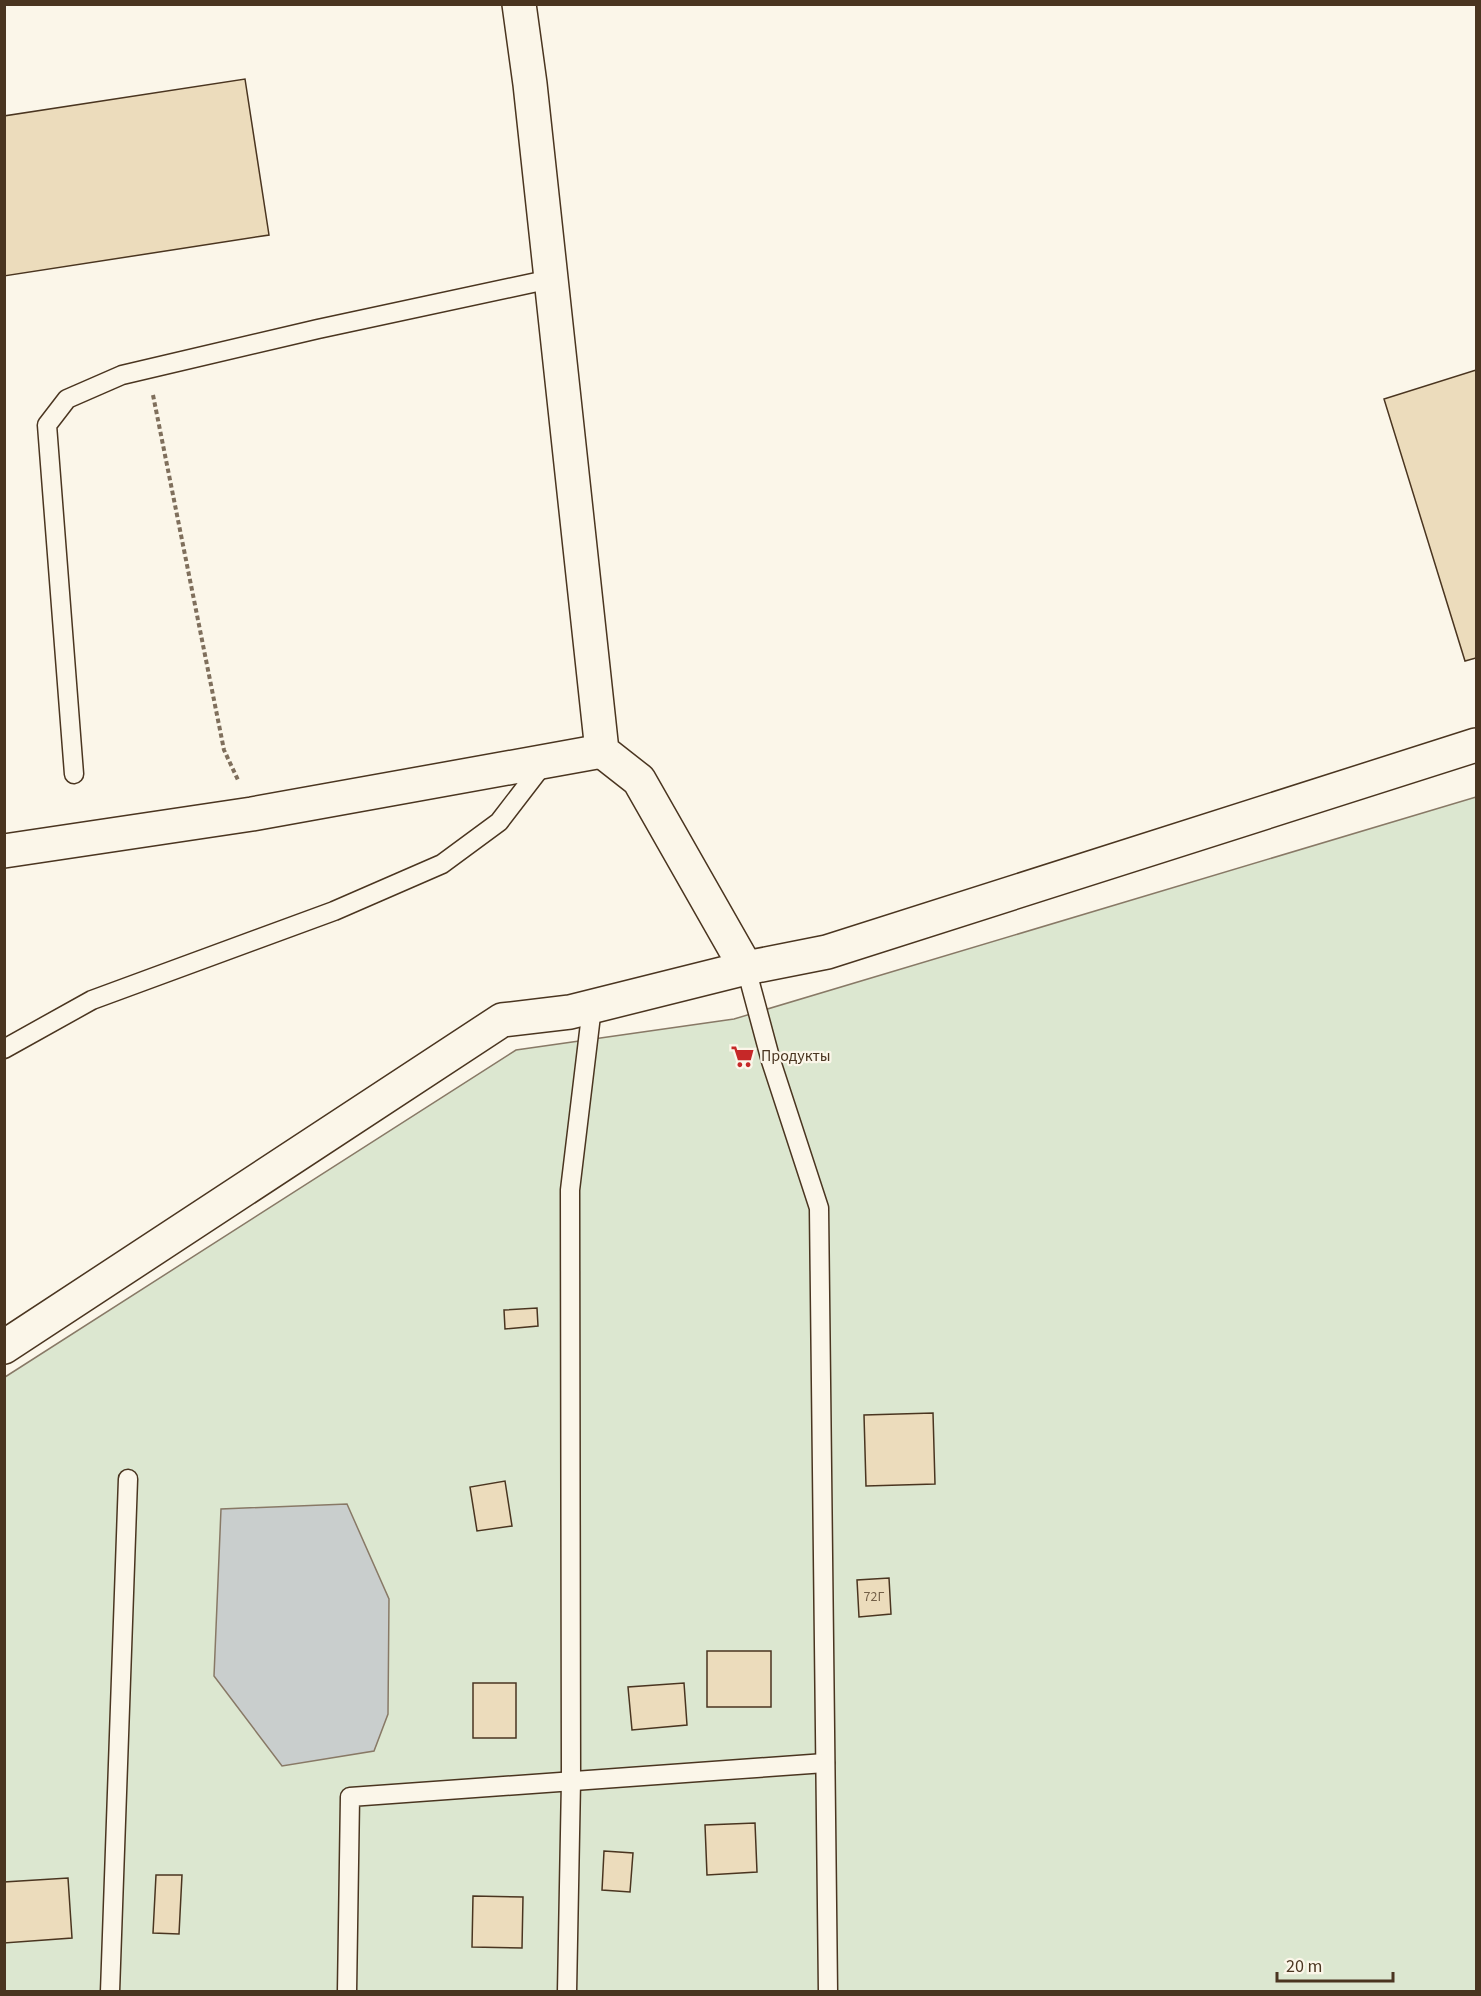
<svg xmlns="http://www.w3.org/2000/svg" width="1481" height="1996" viewBox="0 0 1481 1996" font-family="'Source Sans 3',sans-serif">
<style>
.green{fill:#dce7d0;stroke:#887966;stroke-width:1.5}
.water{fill:#c9cecd;stroke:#887966;stroke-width:1.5}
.building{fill:#ecdcbc;stroke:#4a3520;stroke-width:1.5}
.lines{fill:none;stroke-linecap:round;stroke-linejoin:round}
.service-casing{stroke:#4a3520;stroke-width:21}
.minor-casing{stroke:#4a3520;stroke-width:36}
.path{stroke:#7f6f5c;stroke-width:4;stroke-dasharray:4.5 3;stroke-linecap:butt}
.service{stroke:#fbf6e9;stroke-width:18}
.minor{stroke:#fbf6e9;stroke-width:33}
.labels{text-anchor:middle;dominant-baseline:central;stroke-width:4.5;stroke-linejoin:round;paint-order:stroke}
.number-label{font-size:14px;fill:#725f47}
.poi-label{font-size:16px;fill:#4a3520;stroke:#fbf6e9;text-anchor:start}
</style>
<rect width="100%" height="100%" fill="#fbf6e9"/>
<path class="green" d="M1476 797V1991L5 1992V1377L516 1050 734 1019Z"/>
<path class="water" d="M347 1504 389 1599 388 1714 374 1751 282 1766 214 1676 221 1509Z"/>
<g class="building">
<path d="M245 79 269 235 4 276V116Z"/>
<path d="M1476 370V658L1465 661 1384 399Z"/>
<path d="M537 1308 538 1326 505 1329 504 1310Z"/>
<path d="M933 1413 935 1484 866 1486 864 1415Z"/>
<path d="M505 1481 512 1526 477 1531 470 1487Z"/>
<path d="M889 1578 891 1614 859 1617 857 1580Z"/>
<rect x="707" y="1651" width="64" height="56"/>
<rect x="473" y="1683" width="43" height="55"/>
<path d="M684 1683 687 1725 632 1730 628 1687Z"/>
<path d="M755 1823 757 1872 707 1875 705 1825Z"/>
<path d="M604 1851 633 1853 630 1892 602 1890Z"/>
<path d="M156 1875H182L179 1934 153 1933Z"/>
<path d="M68 1878 72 1938 4 1943V1882Z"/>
<path d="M473 1896 523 1897 522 1948 472 1947Z"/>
</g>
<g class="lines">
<defs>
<g id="service">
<path d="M74 774 47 425 67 399 122 375 318 329 551 279"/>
<path d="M746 968 771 1061 819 1208 828 1992"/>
<path d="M4 1049 92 1000 334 911 442 864 499 822 545 762"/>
<path d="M110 1992 128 1479"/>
<path d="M347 1992 350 1797 825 1763"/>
<path d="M567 1992 571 1781 570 1190 592 1007"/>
</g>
<g id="minor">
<path d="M519 4 530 84 602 751 639 780 746 968"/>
<path d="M4 851 252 814 602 751"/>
<path d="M4 1347 502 1020 570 1012 746 968 827 952 1476 745"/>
</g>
</defs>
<use href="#service" class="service-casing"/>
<use href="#minor" class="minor-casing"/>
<path class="path" d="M153 395 224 750 238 780"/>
<use href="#service" class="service"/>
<use href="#minor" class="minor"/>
</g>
<defs>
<symbol id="supermarket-bare" viewBox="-9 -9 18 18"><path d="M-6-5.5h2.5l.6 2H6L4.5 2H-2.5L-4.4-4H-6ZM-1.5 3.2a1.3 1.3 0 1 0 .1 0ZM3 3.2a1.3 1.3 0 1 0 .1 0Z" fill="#c62828" stroke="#fbf6e9" stroke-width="2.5" paint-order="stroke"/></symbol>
</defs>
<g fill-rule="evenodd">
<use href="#supermarket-bare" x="726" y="1040" width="33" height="33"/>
</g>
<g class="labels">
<g class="number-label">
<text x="874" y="1597">72Г</text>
</g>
<g class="poi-label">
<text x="761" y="1056">Продукты</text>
</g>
</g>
<rect width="1481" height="1996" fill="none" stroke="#4a3520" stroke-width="12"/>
<path d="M1277 1972v9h116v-9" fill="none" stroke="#4a3520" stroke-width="3"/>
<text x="1286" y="1972" font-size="18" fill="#4a3520" stroke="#fbf6e9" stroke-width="4.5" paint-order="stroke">20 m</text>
</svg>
